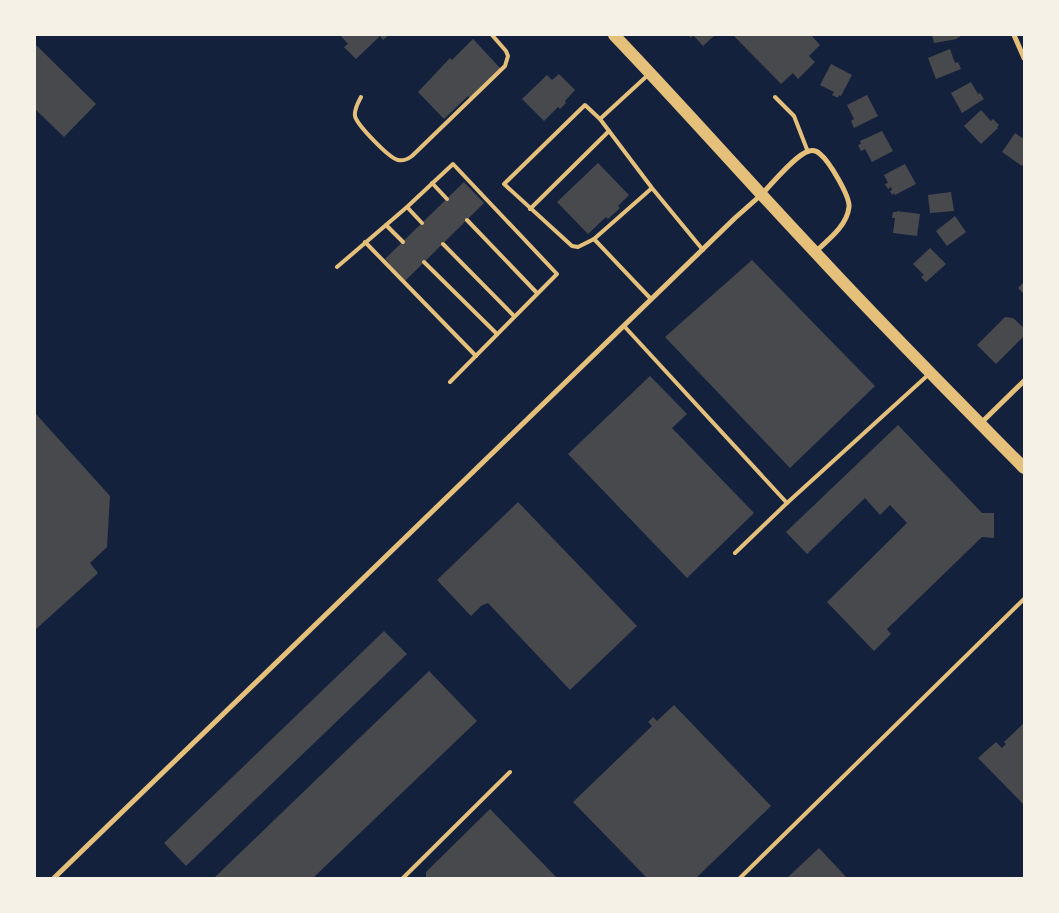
<svg xmlns="http://www.w3.org/2000/svg" width="1059" height="913" viewBox="0 0 1059 913" font-family="Quicksand,sans-serif">
<style>
.building{fill:#48494c}
.lines{fill:none;stroke-linecap:round;stroke-linejoin:round}
.service{stroke:#e5c07b;stroke-width:4}
.minor{stroke:#e5c07b;stroke-width:5}
.primary{stroke:#e5c07b;stroke-width:12}
</style>
<rect width="100%" height="100%" fill="#14213d"/>
<g class="building">
<path d="M340 35H389L383 40 380 36 356 59 344 47 348 44Z"/>
<path d="M688 35H715L703 46 693 35 691 38Z"/>
<path d="M733 35H811L820 45 809 56 815 62 798 79 793 73 781 84Z"/>
<path d="M932 35H960V37L957 38V39L934 43Z"/>
<path d="M473 39 501 69 470 99 468 96 444 119 418 92 450 58 452 60Z"/>
<path d="M35 44 96 104 64 137 35 109Z"/>
<path d="M950 49 955 63 958 62 961 69 936 79 928 58Z"/>
<path d="M831 64 852 75 841 96 839 95 838 98 832 95 834 92 820 85Z"/>
<path d="M559 74 575 90 565 101 566 103 560 109 558 107 544 121 522 99 547 75 552 80Z"/>
<path d="M971 82 978 94 980 93 984 99 962 113 951 93Z"/>
<path d="M867 95 878 116 854 128 851 121 854 119 847 105Z"/>
<path d="M981 110 991 121 993 119 999 125 997 127 998 128 981 144 964 126Z"/>
<path d="M882 131 893 151 872 162 865 149 861 151 858 145 861 144 860 141Z"/>
<path d="M1015 133 1024 139V163L1022 166 1002 152Z"/>
<path d="M598 163 629 195 618 206 620 208 608 219 606 217 588 234 557 202Z"/>
<path d="M905 164 916 184 895 195 894 193 892 195 890 191 892 190 891 187 888 189 885 184 888 183 884 175Z"/>
<path d="M464 182 484 203 405 281 385 259Z"/>
<path d="M951 192 954 211 930 213 928 195Z"/>
<path d="M897 211 920 214 917 236 893 233 895 218H892L893 212H897Z"/>
<path d="M955 216 966 232 947 246 936 231Z"/>
<path d="M930 248 946 264 926 282 921 277 924 275 913 264Z"/>
<path d="M752 260 875 386 790 468 665 337Z"/>
<path d="M1024 282V294L1018 288Z"/>
<path d="M1005 317 1013 318 1024 328V336L996 364 977 345Z"/>
<path d="M650 376 687 414 672 428 754 513 687 578 568 454Z"/>
<path d="M35 413 110 496 107 547 90 563 98 573 35 630Z"/>
<path d="M898 425 982 513H994V538L982 537 887 629 891 634 874 651 827 602 907 523 890 505 880 515 865 498 807 554 786 532Z"/>
<path d="M518 502 637 626 570 690 488 603 481 606 471 616 437 580Z"/>
<path d="M384 631 407 654 186 866 164 843Z"/>
<path d="M429 671 477 721 313 878H214Z"/>
<path d="M674 705 771 806 696 878H647L573 802 652 726 648 722 653 717 657 721Z"/>
<path d="M1024 723V805L978 758 996 742 1002 748 1006 744 1004 742Z"/>
<path d="M490 809 557 878H426V872Z"/>
<path d="M819 848 847 878H787Z"/>
</g>
<g class="lines">
<g class="service">
<path d="M361 97C358 103 354 109 355 116 357 125 389 158 398 160 403 161 408 159 412 156L505 66 508 56 506 51 492 35"/>
<path d="M775 97 794 116 808 152"/>
<path d="M600 119 648 75"/>
<path d="M432 183 447 199"/>
<path d="M652 188 594 239 578 247 572 246 504 184 585 105 600 119 652 188 703 250"/>
<path d="M407 207 422 223"/>
<path d="M530 209 609 131"/>
<path d="M467 220 537 293"/>
<path d="M386 225 403 242"/>
<path d="M594 239 651 299"/>
<path d="M365 242 476 356"/>
<path d="M443 244 514 316"/>
<path d="M424 262 497 334"/>
<path d="M337 267 407 207 453 164 557 274 450 382"/>
<path d="M624 326 787 503 735 553"/>
<path d="M787 503 928 375"/>
<path d="M403 878 510 772"/>
<path d="M740 878 1024 599"/>
</g>
<g class="minor">
<path d="M1014 35 1024 58"/>
<path d="M981 423 1024 381"/>
<path d="M54 878 735 218C744 210 752 203 761 195 771 185 796 154 809 151 813 150 817 151 820 154 829 161 850 196 849 207 847 226 828 240 815 252"/>
</g>
<path class="primary" d="M614 35C682 106 747 180 814 251 882 325 953 396 1024 468"/>
</g>
<rect width="1059" height="913" fill="none" stroke="#f6f1e7" stroke-width="72"/>
</svg>
